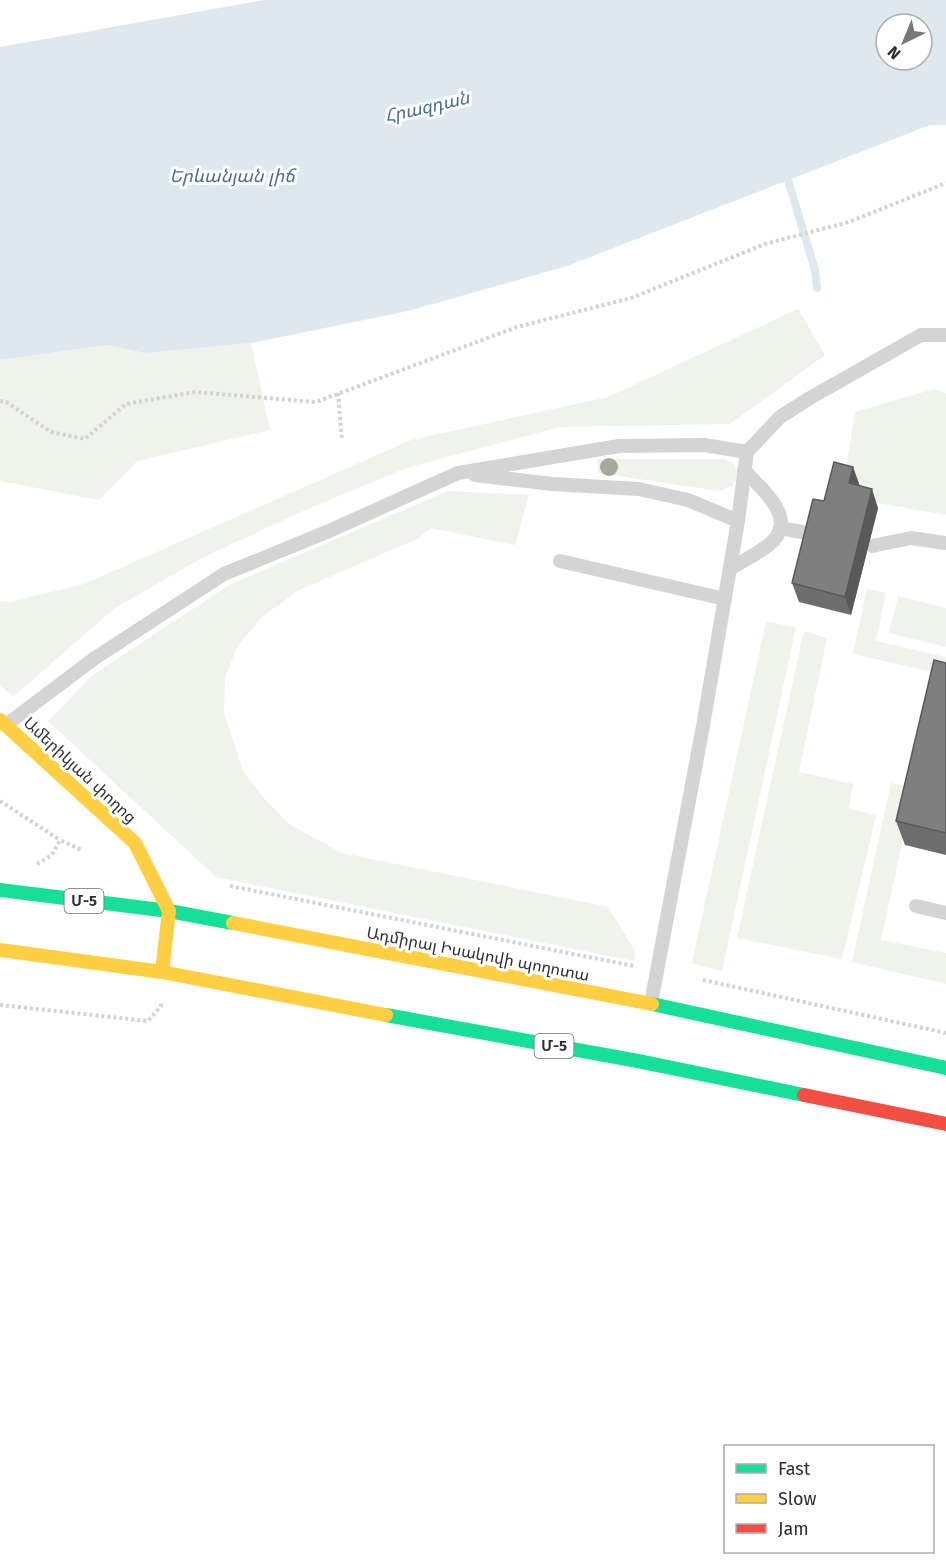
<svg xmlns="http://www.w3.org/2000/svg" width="946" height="1565" viewBox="0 0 946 1565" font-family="'Fira Sans','Noto Sans Armenian',sans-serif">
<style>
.green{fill:#f0f2ec}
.water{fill:#dde9ef;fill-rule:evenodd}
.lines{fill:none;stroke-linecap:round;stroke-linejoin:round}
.stream{stroke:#dde9ef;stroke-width:8}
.path{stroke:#d3d3d3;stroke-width:4;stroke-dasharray:3 3;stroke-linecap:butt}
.lane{stroke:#d4d4d4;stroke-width:14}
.fast{stroke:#16e098;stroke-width:14}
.slow{stroke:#ffcf43;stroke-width:14}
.jam{stroke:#f24e42;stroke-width:14}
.tree{fill:#a1ab97}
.wall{fill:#6d6d6d}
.shaded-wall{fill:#595959}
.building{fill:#7f7f7f;stroke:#595959;stroke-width:1.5}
.labels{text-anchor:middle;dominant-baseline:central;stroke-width:6;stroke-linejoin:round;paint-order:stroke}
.shield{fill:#fff;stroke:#6d6d6d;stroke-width:1.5}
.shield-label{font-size:15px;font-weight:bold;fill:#2f2f2f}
.street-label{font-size:16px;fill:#2f2f2f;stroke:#fff}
.water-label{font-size:18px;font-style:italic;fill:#467089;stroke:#fff}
</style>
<rect width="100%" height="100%" fill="#fff"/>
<g class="green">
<path d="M798 309 825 355 730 424 559 427 406 468 303 511 202 558 115 608 13 697 0 684V601L10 602 84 584 411 440 608 397Z"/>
<path d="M251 343 270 430 137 461 99 500 0 481V360L107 345 145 353Z"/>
<path d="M934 389 946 393V515L860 500 861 481 845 475 855 412Z"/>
<path d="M598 459H724L733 464 738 475 733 485 720 491 598 473Z"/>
<path d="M448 491 529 495 515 545 431 528 417 539 299 590 262 617 238 645 225 678 224 713 243 771 263 797 289 824 342 853 608 907 635 951 634 961 216 877 48 721 93 675 229 585Z"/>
<path d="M867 589 886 593 876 641 946 657V675L853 654Z"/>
<path d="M898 596 946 608V647L889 633Z"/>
<path d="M766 622 796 627 722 971 692 963Z"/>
<path d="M804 631 827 638 799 772 853 784 849 808 876 816 842 959 737 938Z"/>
<path d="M891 783 914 788 881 940 946 953V984L852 962Z"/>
</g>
<path class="water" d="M264 0H946V125H930L567 266 408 311 251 343 145 353 107 345 0 360V47ZM886 24H922V60H886Z"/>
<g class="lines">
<path class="stream" d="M788 180 815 270 817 288"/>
<g class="path">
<path d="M338 393 342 441"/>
<path d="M0 401 6 402 51 432 85 439 126 404 195 392 316 402 517 327 631 298 765 244 849 222 946 183"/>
<path d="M0 801 60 840"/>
<path d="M37 864 52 855 60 840 82 850"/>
<path d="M230 886 634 966"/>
<path d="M703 980 946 1033"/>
<path d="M0 1005 148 1021 161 1006V1003"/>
</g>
<g class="lane">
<path d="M475 475 552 484 639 489 688 500 738 521"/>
<path d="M780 528 812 534"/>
<path d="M872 546 911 538 946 543"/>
<path d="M560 561 725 599"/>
<path d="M730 569C742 561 764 551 774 540 796 515 760 488 744 470"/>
<path d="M6 725 95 658 224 574 329 531 458 473 619 446 704 445 747 452"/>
<path d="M916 906 946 913"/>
<path d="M651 1003 703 726 738 521 747 452 780 417 810 398 921 335H946"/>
</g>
<g class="fast">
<path d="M0 890 169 911 233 923"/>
<path d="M652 1004 946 1068"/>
<path d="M386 1015 638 1061 804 1095"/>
</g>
<g class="slow">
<path d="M0 720 135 843 169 911 162 972"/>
<path d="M233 923 652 1004"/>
<path d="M0 950 162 972 386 1015"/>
</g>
<path class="jam" d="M804 1095 946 1124"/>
</g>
<circle class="tree" cx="609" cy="467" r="9"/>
<g class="wall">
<path d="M860 486 878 508 851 615 799 602 792 583 824 501Z"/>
<path d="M946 663V855L905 845 896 821Z"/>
</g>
<g class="shaded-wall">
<path d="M853 467 860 486 849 483Z"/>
<path d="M872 489 878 508 851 615 845 597Z"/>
</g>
<g class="building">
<path d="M834 462 853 467 849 483 872 489 845 597 792 583 813 499 824 501Z"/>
<path d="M934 660 946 663V833L896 821Z"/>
</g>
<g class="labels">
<g class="shield">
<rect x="64.5" y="889" width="39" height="24" rx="4.5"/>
<rect x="534.5" y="1034" width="39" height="24" rx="4.5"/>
</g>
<g class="shield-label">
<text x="84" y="901">Մ-5</text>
<text x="554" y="1046">Մ-5</text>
</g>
<g class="street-label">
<text transform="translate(80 770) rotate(43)">Ամերիկյան փողոց</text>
<text transform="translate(478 954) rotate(11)">Ադմիրալ Իսակովի պողոտա</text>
</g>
<g class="water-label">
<text transform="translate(427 107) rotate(-13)">Հրազդան</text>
<text x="232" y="176">Երևանյան լիճ</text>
</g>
</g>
<rect x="724" y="1445" width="210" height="108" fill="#ffffff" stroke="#acacac" stroke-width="1.5"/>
<rect x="736" y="1464" width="30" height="9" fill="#16e098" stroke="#acacac" stroke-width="1.5"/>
<text x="778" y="1475" font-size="18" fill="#2f2f2f">Fast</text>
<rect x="736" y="1494" width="30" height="9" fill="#ffcf43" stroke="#acacac" stroke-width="1.5"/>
<text x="778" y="1505" font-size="18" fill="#2f2f2f">Slow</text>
<rect x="736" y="1524" width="30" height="9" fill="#f24e42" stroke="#acacac" stroke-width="1.5"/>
<text x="778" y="1535" font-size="18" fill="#2f2f2f">Jam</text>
<g transform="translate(904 42) rotate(223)"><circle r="28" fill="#ffffff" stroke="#acacac" stroke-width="1.5"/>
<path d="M0-4.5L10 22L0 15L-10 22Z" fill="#787878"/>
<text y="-9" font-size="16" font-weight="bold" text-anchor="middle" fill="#2f2f2f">N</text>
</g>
</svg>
